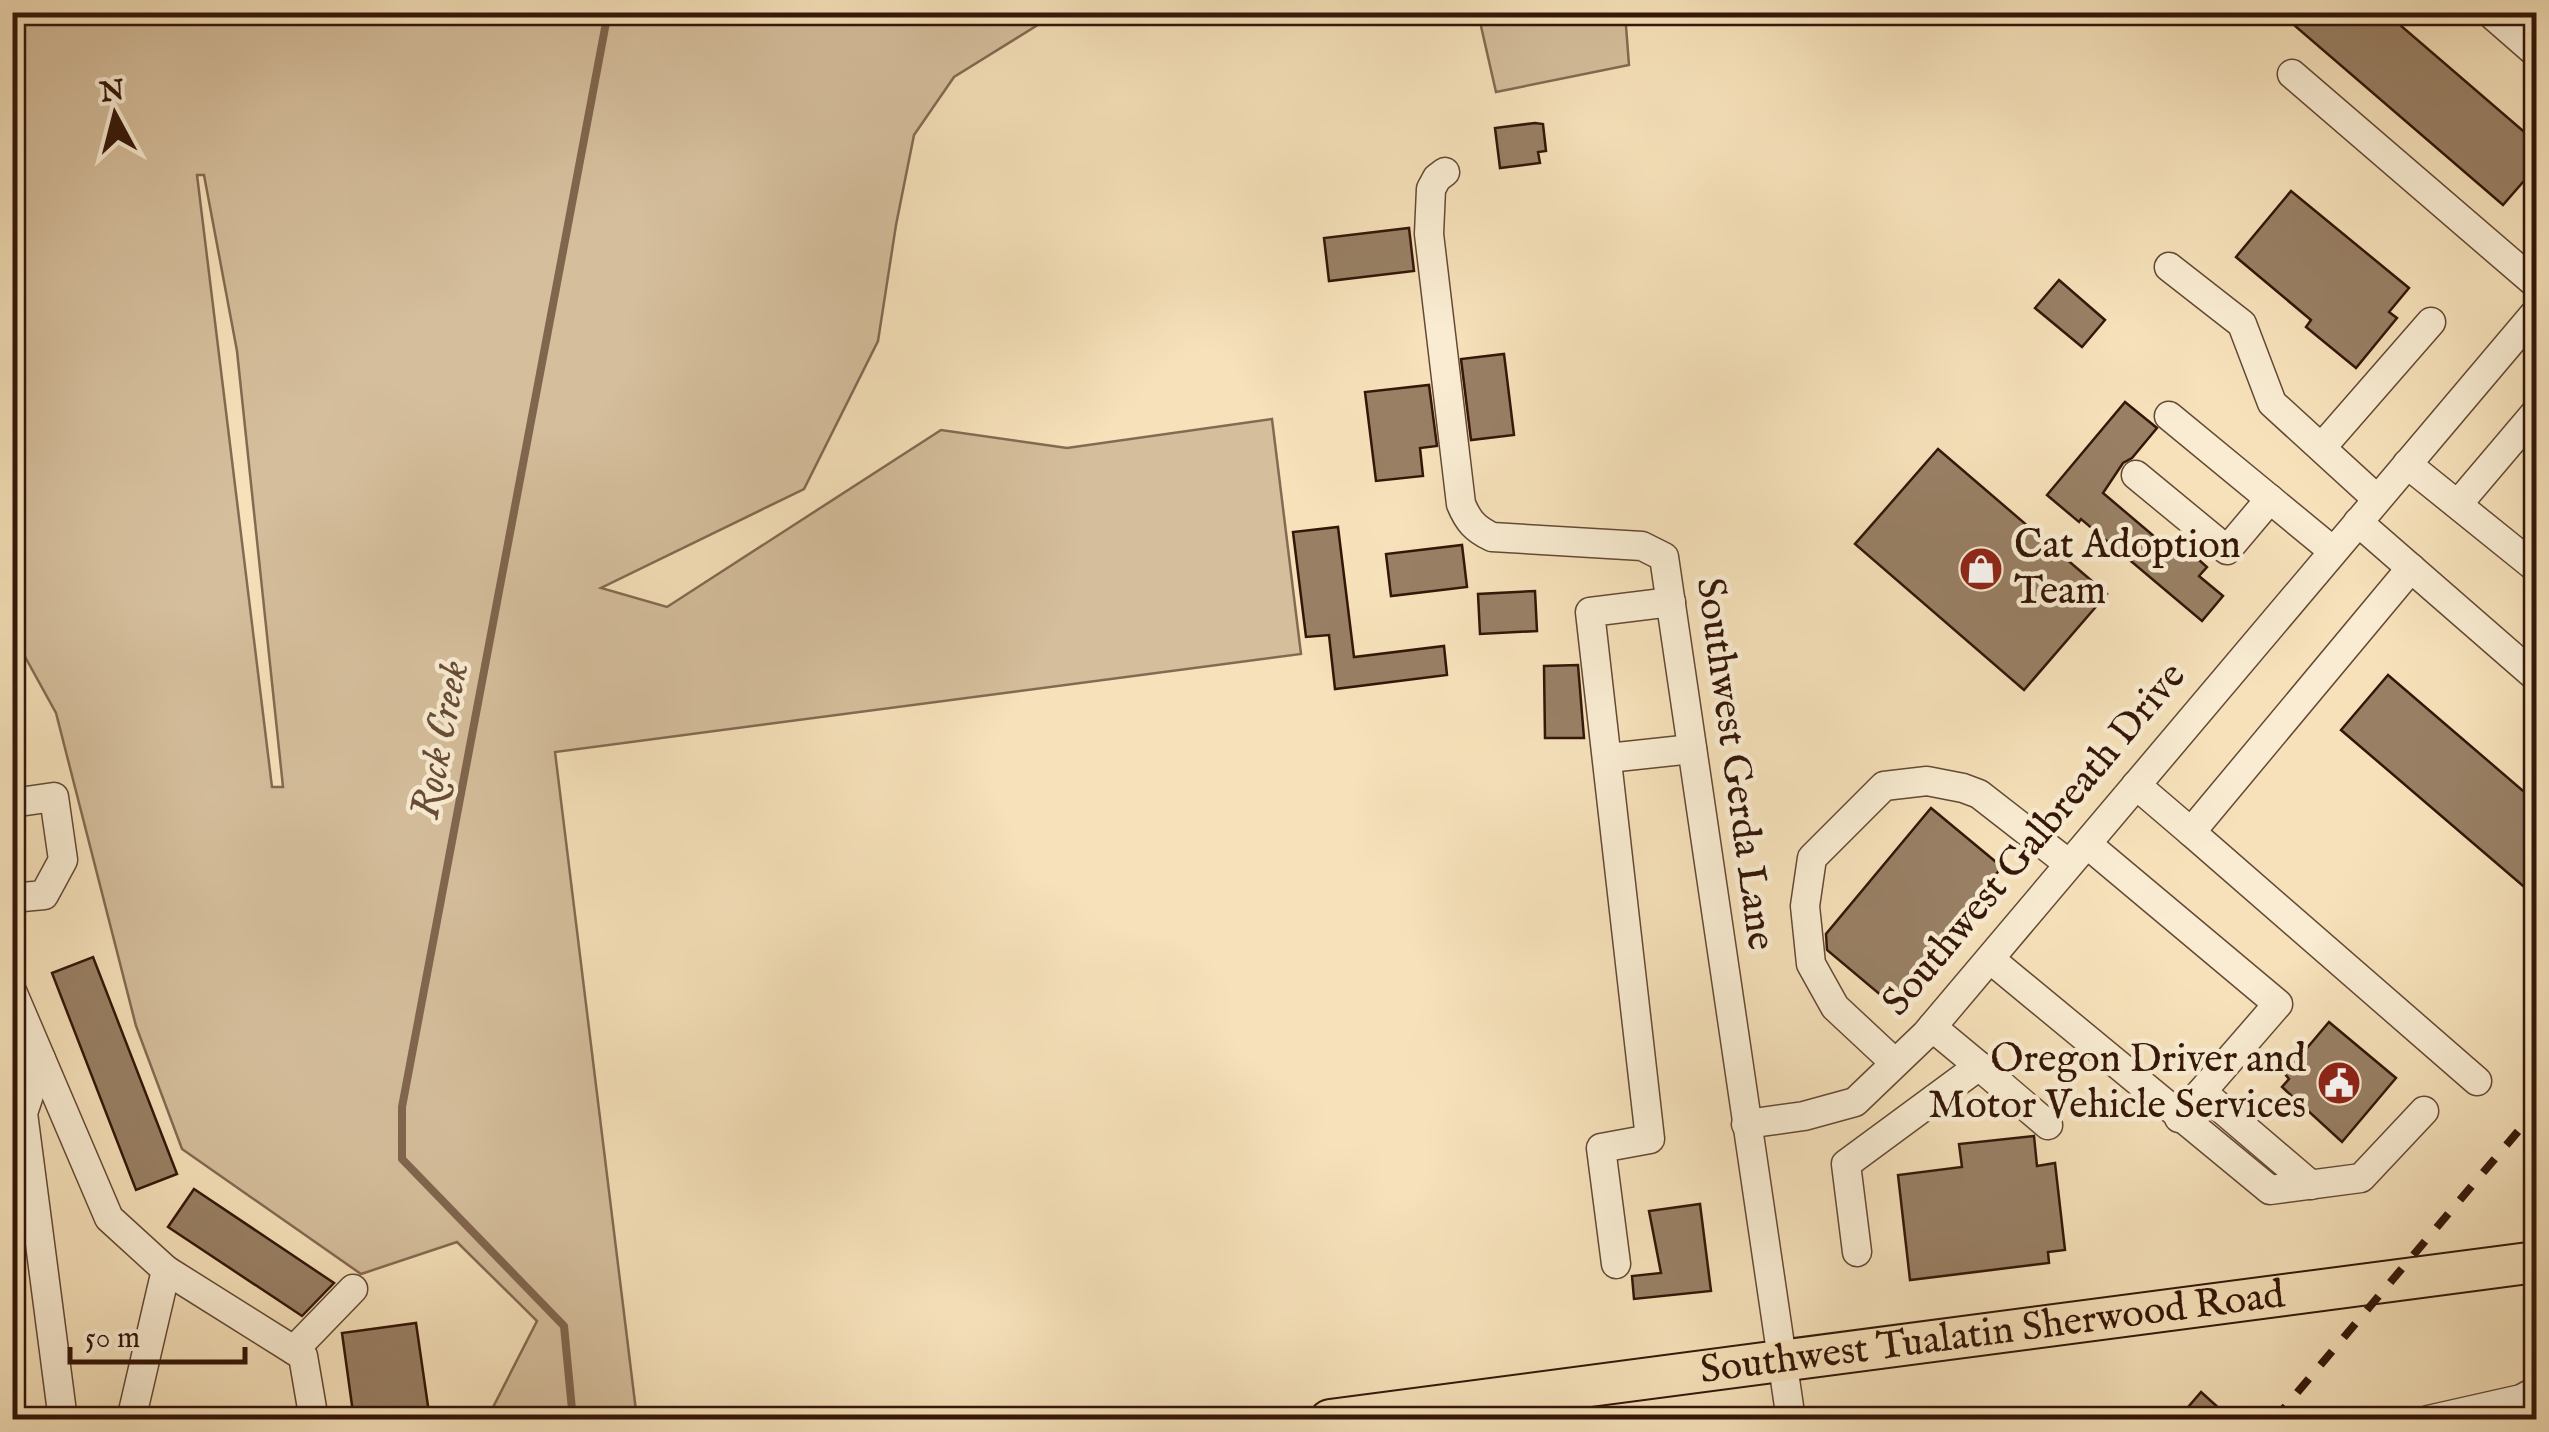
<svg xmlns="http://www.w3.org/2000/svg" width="2549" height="1432" viewBox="0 0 2549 1432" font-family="'IM FELL English',serif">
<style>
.green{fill:#d5be9c;stroke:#846a52;stroke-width:2.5;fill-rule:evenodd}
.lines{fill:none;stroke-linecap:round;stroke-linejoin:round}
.stream{stroke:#81664e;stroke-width:8}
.building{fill:#998065;stroke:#341608;stroke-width:2.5}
.minor-casing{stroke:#644934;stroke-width:31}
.highway-casing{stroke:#341608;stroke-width:44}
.minor{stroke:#f9ecd2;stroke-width:28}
.highway{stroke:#f6e1ba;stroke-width:40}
.rail{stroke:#341608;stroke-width:8;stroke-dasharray:18 18;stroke-linecap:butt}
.labels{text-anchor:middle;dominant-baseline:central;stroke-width:9;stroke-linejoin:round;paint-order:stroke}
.poi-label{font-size:40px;fill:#341608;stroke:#f9ecd2;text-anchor:start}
.street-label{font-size:40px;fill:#341608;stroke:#f9ecd2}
.water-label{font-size:42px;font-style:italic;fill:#674c37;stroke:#f9ecd2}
</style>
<rect width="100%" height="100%" fill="#f6e1ba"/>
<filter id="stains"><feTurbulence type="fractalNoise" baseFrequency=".002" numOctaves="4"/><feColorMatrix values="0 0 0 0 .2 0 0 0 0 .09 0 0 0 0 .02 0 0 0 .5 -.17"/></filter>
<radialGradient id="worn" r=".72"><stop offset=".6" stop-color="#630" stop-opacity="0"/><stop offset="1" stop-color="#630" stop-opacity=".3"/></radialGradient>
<g class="green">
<path d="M12 13H1057L954 77 914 135 896 225 878 341 804 489 601 588 667 607 941 430 1067 448 1272 419 1301 654 555 752 637 1419H487L537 1321 457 1242 361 1274 182 1149 136 1026 56 713 13 635ZM197 175H204L237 351 283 787H272Z"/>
<path d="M1478 13H1625L1629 65 1496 92Z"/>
</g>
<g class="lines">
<path class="stream" d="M573 1420 564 1326 402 1159V1107L608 12"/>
</g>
<g class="building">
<path d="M2279 12H2385L2536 142V194L2523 182 2503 205Z"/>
<path d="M1535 123 1543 124 1546 151 1538 152 1540 163 1500 168 1495 128Z"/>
<path d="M2291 191 2409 288 2389 312 2397 318 2356 368 2306 327 2311 320 2236 257Z"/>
<path d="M1409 228 1414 271 1329 281 1324 238Z"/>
<path d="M2059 280 2105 320 2082 347 2035 308Z"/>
<path d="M1504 354 1514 435 1471 440 1461 359Z"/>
<path d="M1429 385 1437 446 1420 448 1423 476 1376 481 1365 392Z"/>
<path d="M2125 402 2157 428 2132 458 2123 463 2103 493 2182 560 2189 551 2207 567 2199 576 2223 596 2202 621 2081 519 2079 522 2047 495Z"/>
<path d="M1938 449 2107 594 2024 690 1855 544Z"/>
<path d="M1338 527 1354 657 1444 646 1447 675 1335 689 1329 635 1306 637 1293 532Z"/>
<path d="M1462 545 1467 587 1391 596 1386 554Z"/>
<path d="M1535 591 1537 631 1480 634 1478 594Z"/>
<path d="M1578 665 1584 738H1545L1544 666Z"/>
<path d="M2388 675 2536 802V897L2341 730Z"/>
<path d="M1931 808 2002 867 1889 1002 1827 950 1826 934Z"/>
<path d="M93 957 177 1174 136 1190 52 973Z"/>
<path d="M2329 1022 2396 1078 2342 1142 2282 1087 2289 1079 2285 1074Z"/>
<path d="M2034 1136 2037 1166 2055 1163 2065 1250 2048 1252 2049 1263 1910 1280 1898 1175 1962 1167 1959 1144Z"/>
<path d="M194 1189 334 1283 302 1316 168 1227Z"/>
<path d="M1700 1204 1711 1291 1634 1299 1632 1276 1661 1273 1649 1211Z"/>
<path d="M416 1323 430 1420H354L342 1333Z"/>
<path d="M2201 1392 2232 1420H2177Z"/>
</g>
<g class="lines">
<defs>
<g id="minor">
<path d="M2489 12 2536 53"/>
<path d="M2292 74 2536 284"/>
<path d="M1445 172 1437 178 1431 189 1429 234 1461 504C1468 521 1475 529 1492 537L1642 546 1664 557 1791 1420"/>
<path d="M2169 267 2242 324 2272 403 2377 499"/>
<path d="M2169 416 2333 551"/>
<path d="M2322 447 2431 322"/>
<path d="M2407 464 2536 568"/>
<path d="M2136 475 2227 550 2270 499"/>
<path d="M2458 504 2536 412"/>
<path d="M2358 522 2536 677"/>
<path d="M2411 568 2191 832 2477 1081"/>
<path d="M1608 758 1692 749"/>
<path d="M2136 785 2191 832"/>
<path d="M12 803 54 797 63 860 44 895 12 898"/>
<path d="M2087 844 2278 1004 2179 1118"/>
<path d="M1990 959 2270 1190 2361 1178 2424 1111"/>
<path d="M12 991 109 1218 166 1270 131 1420"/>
<path d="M41 1059 23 1113 63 1420"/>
<path d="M1895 1063 1835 1007 1811 964 1805 906 1812 858 1884 786 1927 781 1963 788 1979 794 2069 864"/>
<path d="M1979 1066 2048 1125"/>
<path d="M2202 1092 2311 1185"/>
<path d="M1746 1124 1804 1116 1855 1102 1926 1034 2536 312"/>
<path d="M1857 1252 1846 1164 1979 1066 1932 1027"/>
<path d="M1616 1264 1601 1148 1650 1139 1590 612 1671 602"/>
<path d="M166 1270 303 1356 314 1420"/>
<path d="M294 1350 353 1289"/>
<path d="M2428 1420 2521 1399 2536 1391"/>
</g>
<g id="highway">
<path id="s1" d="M1330 1420 2536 1262"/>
</g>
</defs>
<use href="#minor" class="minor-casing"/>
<use href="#highway" class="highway-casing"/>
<use href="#minor" class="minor"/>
<use href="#highway" class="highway"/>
<path class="rail" d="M2274 1420 2536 1110"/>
</g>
<defs>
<symbol id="shop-disc" viewBox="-11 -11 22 22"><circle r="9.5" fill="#8f2418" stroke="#f9ecd2"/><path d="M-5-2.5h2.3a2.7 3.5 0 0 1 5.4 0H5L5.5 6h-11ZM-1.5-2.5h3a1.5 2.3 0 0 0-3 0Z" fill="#fff"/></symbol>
<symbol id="civic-disc" viewBox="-11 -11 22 22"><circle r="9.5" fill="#8f2418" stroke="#f9ecd2"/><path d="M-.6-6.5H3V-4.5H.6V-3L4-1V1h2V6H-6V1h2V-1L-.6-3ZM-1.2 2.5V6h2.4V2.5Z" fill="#fff"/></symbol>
</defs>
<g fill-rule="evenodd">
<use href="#shop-disc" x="1956" y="544" width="50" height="50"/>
<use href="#civic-disc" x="2314" y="1058" width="50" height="50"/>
</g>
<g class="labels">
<g class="poi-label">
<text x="2014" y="546">Cat Adoption<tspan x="2014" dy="46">Team</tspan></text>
<text x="2306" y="1060" text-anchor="end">Oregon Driver and<tspan x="2306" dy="46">Motor Vehicle Services</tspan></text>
</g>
<g class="street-label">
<text transform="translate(1734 764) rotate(82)">Southwest Gerda Lane</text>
<text transform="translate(2035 840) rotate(-50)">Southwest Galbreath Drive</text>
<text stroke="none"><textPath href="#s1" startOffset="668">Southwest Tualatin Sherwood Road</textPath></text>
</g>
<g class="water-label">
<text transform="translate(441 740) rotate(-79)">Rock Creek</text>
</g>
</g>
<rect width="2549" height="1432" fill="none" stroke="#f6e1ba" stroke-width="50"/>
<rect x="15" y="15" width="2519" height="1402" fill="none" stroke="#341608" stroke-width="5"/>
<rect x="25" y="25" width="2499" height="1382" fill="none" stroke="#341608" stroke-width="2.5"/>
<g transform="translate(115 115) rotate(353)" stroke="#f9ecd2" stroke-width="8" paint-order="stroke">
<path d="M0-8L18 38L0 25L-18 38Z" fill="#341608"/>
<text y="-15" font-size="28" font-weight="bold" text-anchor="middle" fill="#341608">N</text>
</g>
<path d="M70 1347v15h175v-15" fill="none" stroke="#341608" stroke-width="5"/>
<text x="85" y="1347" font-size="30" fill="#341608" stroke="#f9ecd2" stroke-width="8" paint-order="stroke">50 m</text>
<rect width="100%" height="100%" filter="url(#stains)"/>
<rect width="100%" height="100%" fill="url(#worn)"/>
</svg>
